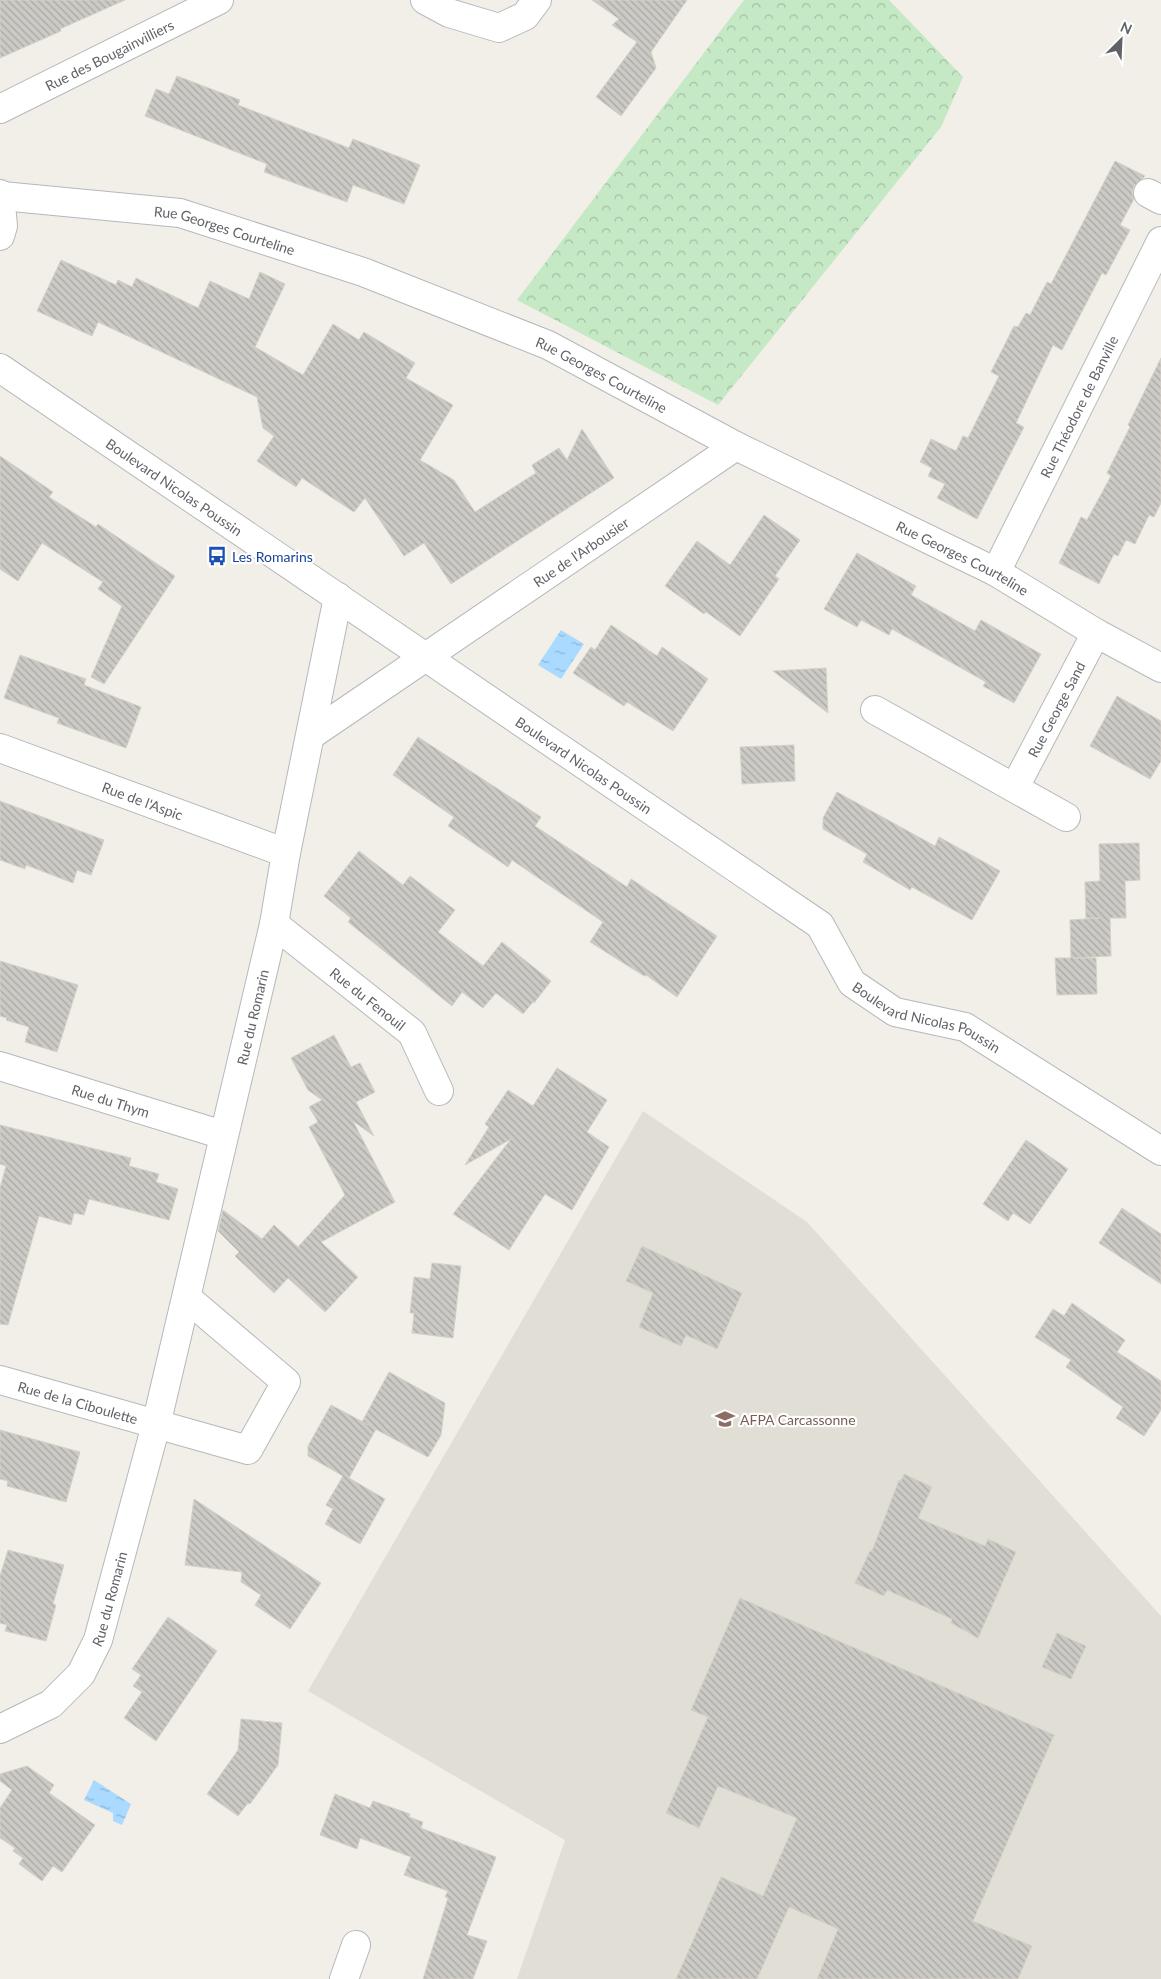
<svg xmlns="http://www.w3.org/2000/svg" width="1161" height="1979" viewBox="0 0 1161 1979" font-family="Lato,sans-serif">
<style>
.education{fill:#e1ded6}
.forest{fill:url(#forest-crowns)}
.water{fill:url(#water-ripples)}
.building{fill:url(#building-back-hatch);stroke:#d6d1c6}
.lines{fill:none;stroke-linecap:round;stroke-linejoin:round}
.minor-casing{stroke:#b5b8bc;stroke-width:30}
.minor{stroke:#fff;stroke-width:28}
.labels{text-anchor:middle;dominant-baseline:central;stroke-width:4.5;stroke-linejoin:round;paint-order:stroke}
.street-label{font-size:14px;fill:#5f6368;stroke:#fff}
.transit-label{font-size:14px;fill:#164399;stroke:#fff;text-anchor:start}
.education-label{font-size:14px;fill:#785e54;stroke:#fff;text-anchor:start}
</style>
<defs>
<pattern id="forest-crowns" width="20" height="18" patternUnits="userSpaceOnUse" patternTransform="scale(1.25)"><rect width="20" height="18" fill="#c5e8c5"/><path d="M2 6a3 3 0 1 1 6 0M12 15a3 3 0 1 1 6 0" fill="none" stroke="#a3c0a4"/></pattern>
<pattern id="water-ripples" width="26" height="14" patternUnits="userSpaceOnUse" patternTransform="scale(1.25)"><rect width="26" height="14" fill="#aadaff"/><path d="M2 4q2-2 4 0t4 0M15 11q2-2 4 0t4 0" fill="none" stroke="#8eb4d2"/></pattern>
<pattern id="building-back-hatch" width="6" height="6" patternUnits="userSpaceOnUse" patternTransform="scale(1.25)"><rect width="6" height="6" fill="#cccac5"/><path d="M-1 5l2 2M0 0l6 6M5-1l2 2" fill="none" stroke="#a9a8a4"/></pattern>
</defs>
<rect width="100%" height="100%" fill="#f1efe8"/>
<path class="education" d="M643 1111 807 1222 1161 1616V1979H517L565 1840 308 1691Z"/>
<path class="forest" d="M744 0H889L963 77 941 127 718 405 517 300Z"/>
<g class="water">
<path d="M561 630 584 644 561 679 538 665Z"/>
<path d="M94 1780 131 1804 122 1825 113 1821V1813L84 1800Z"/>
</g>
<g class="building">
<path d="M0 0H125L60 29 61 31 0 58Z"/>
<path d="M592 0H687L651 52 656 68 621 116 596 97 637 42 612 25 619 19Z"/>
<path d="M177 76 240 100 238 105 349 148 353 139 420 165 404 204 353 185 347 202 264 172 267 164 145 116 156 89 169 94Z"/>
<path d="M1115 161 1145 176 1134 186 1132 193 1134 199 1120 225 1130 230 1106 275 1102 273 1062 350 1053 345 1016 423 1024 427 977 519 937 498 945 484 928 476 932 468 920 462 931 439 956 451 963 436 968 438 999 376 991 372 1014 326 1018 327 1026 313 1030 315 1047 282 1051 284Z"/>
<path d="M61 260 116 285 118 280 132 287 136 278 198 308 210 281 249 299 260 272 285 284 255 347 303 375 333 324 359 340 364 332 415 363 406 378 453 405 420 460 454 480 475 512 536 473 532 465 559 448 567 460 582 429 614 478 451 584 424 543 404 556 365 498 354 512 302 478 296 487 257 461 274 436 263 428 257 397 98 322 92 336 37 311Z"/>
<path d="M1161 358V503L1154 517 1149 515 1135 544 1126 540 1118 556 1114 554 1099 584 1059 563 1081 517 1087 520 1111 476 1107 473 1130 427 1128 425Z"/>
<path d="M0 456 53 492 49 497 96 527 98 524 175 576 104 684 91 677 122 606 98 589 103 582 42 543 18 581 0 569Z"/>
<path d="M764 515 800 540 775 576 779 579 740 636 706 612 704 614 665 586 697 541 730 565Z"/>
<path d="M857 553 916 586 911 595 975 631 981 620 1041 654 1014 703 983 686 986 682 892 629 889 635 861 620 857 627 824 609Z"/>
<path d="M611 625 657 656 662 647 708 679 673 731 627 702 624 706 573 673 591 647 595 650Z"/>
<path d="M20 655 86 679 84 685 141 707 126 748 57 723 59 718 4 698Z"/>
<path d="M826 668 828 713 773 671Z"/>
<path d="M1117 696 1161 721V761L1150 779 1090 746Z"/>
<path d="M418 737 541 817 535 826 627 887 631 879 717 936 677 997 646 975 644 976 590 942 603 922 512 860 508 867 448 826 454 817 393 775Z"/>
<path d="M794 745 795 781 742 784 740 747Z"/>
<path d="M837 792 935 846 939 837 1000 871 972 920 912 887 910 890 863 862 867 854 823 829V818Z"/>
<path d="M0 801 104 840 91 875 77 870 73 883 26 865 25 869 0 860Z"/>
<path d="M1139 843 1140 880 1125 881 1126 918H1110L1111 956 1073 958H1096L1097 994 1057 995 1055 958H1071L1070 920 1100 918H1086L1085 882 1100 881 1099 844Z"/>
<path d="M359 851 403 885 410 876 455 910 438 932 483 966 502 942 551 981 534 1003 533 1002 523 1014 496 993 483 1008 462 992 452 1006 348 922 351 918 324 896Z"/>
<path d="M0 961 78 985 57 1052 25 1042 29 1027 6 1020 7 1018 0 1016Z"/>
<path d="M334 1035 351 1067 360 1063 375 1092 356 1102 374 1136 353 1121 395 1202 321 1242 358 1277 325 1312 288 1278 274 1293 235 1256 239 1252 218 1231 223 1210 262 1239 274 1225 298 1247 345 1195 309 1127 318 1122 309 1107 322 1100 308 1090 291 1058Z"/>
<path d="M557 1068 607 1100 587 1132 609 1147 572 1210 545 1194 509 1250 453 1214 511 1139 465 1165 489 1127 485 1124 508 1090 533 1106Z"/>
<path d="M0 1125 131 1158 129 1166 159 1174 156 1182 178 1189 169 1220 89 1199 84 1215 74 1213 71 1225 39 1216 8 1325 0 1324V1188L6 1166 0 1164Z"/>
<path d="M1026 1140 1068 1169 1030 1224 1013 1213 1008 1221 983 1204Z"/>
<path d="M1122 1208 1161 1234V1284L1099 1243Z"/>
<path d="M642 1246 742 1293 717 1349 686 1335 681 1346 639 1327 653 1293 626 1281Z"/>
<path d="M432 1263 461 1266 453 1338 412 1333 414 1313H410L414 1277 430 1279Z"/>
<path d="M1072 1303 1125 1340 1117 1352 1161 1381V1410L1144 1436 1116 1418 1123 1407 1066 1367 1071 1360 1035 1337 1053 1309 1064 1316Z"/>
<path d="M389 1372 445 1403 441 1435 428 1457 362 1422Z"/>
<path d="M331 1405 376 1429 349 1478 385 1499 360 1544 325 1524 333 1509 326 1505 343 1476 308 1456V1446Z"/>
<path d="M0 1430 80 1452 66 1502 7 1486 8 1481 0 1479Z"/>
<path d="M904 1474 932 1487 918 1518 985 1546 988 1539 1016 1552 978 1638 951 1623 952 1619 887 1590 884 1596 855 1583 870 1551H872L899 1480 901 1481Z"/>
<path d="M194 1499 321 1583 290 1629 255 1605 261 1595 241 1582 242 1572 185 1565Z"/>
<path d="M8 1550 64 1565 53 1604 56 1605 46 1641 5 1631 7 1625 0 1623V1576Z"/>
<path d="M740 1598 1054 1735 973 1921 1032 1946 1018 1979H817L838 1929 789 1907 757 1979H676L721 1877 763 1896 797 1818 718 1786 699 1828 666 1813 708 1717 691 1710Z"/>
<path d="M168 1617 217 1651 156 1741 124 1718 142 1692 133 1686 141 1675 132 1669Z"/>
<path d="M1057 1633 1086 1646 1071 1679 1042 1667Z"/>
<path d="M241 1719 282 1723 278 1765 250 1804 248 1803 238 1816 207 1794 238 1750Z"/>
<path d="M27 1766 54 1785 49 1793 95 1825 62 1872 53 1866 42 1881 19 1864 23 1858 13 1851 15 1848 0 1838V1808L12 1790 0 1781V1774Z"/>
<path d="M335 1794 370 1808 373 1801 410 1814 409 1817 423 1822 421 1828 496 1857 467 1935 487 1941 473 1979H423L448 1898 445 1897 448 1891 404 1875 411 1857 360 1838 357 1849 320 1835Z"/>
</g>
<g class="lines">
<defs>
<g id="minor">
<path d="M425 0 449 13 499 28 525 16 537 0"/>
<path id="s1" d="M0 109 219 0"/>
<path d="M1148 193 1161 200"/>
<path d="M0 194 3 226 0 236"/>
<path id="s2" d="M2 196 180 213 363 272 548 345 736 446 996 572 1096 633 1161 668"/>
<path id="s3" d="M0 368 820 925 852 983 895 1012 965 1027 1161 1151"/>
<path id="s4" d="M996 572 1161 241"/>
<path d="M875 710 1066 817"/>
<path id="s5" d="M311 735 736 446"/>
<path id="s6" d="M0 748 286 853"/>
<path id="s7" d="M1015 787 1096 633"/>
<path id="s8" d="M274 924 412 1033 439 1091"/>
<path id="s9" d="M0 1066 223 1135"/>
<path id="s10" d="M0 1380 248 1450 286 1382 187 1298"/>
<path id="s11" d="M0 1729 51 1704 81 1674 98 1640 156 1425 274 924 286 853 338 597"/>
<path d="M344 1979 356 1945"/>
</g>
</defs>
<use href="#minor" class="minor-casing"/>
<use href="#minor" class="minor"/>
</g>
<defs>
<symbol id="bus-bare" viewBox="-9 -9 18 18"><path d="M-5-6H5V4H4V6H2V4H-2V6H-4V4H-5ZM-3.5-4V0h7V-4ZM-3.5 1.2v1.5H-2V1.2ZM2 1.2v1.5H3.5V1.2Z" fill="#1a4fb4" stroke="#fff" stroke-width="2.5" paint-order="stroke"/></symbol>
<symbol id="university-bare" viewBox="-9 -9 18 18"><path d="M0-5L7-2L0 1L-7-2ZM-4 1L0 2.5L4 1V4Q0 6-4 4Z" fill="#8d6e63" stroke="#fff" stroke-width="2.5" paint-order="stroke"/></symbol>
</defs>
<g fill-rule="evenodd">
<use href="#bus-bare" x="203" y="542" width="28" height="28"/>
<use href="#university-bare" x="711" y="1405" width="28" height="28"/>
</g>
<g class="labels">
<g class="street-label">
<text stroke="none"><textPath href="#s1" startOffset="122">Rue des Bougainvilliers</textPath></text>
<text stroke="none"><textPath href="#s2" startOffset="226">Rue Georges Courteline</textPath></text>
<text stroke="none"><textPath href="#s2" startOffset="631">Rue Georges Courteline</textPath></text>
<text stroke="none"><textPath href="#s4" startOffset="185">Rue Théodore de Banville</textPath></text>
<text stroke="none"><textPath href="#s3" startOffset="211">Boulevard Nicolas Poussin</textPath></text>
<text stroke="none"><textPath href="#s5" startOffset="326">Rue de l'Arbousier</textPath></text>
<text stroke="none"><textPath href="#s2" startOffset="1036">Rue Georges Courteline</textPath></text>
<text stroke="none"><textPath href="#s7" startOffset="88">Rue George Sand</textPath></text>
<text stroke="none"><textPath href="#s3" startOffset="706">Boulevard Nicolas Poussin</textPath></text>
<text stroke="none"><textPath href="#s6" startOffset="152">Rue de l'Aspic</textPath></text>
<text stroke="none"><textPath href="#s8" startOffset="120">Rue du Fenouil</textPath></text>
<text stroke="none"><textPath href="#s3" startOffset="1141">Boulevard Nicolas Poussin</textPath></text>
<text stroke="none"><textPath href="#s11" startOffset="779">Rue du Romarin</textPath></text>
<text stroke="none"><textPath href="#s9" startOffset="116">Rue du Thym</textPath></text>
<text stroke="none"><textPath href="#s10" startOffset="81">Rue de la Ciboulette</textPath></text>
<text stroke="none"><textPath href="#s11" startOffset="180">Rue du Romarin</textPath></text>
</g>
<g class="transit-label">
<text x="232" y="556">Les Romarins</text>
</g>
<g class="education-label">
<text x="740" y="1419">AFPA Carcassonne</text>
</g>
</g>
<g transform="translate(1121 40) rotate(24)" stroke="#ffffff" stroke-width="4" paint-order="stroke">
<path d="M0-4L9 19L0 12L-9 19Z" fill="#5f6368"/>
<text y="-8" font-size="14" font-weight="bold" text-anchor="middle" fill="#5f6368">N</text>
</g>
</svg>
